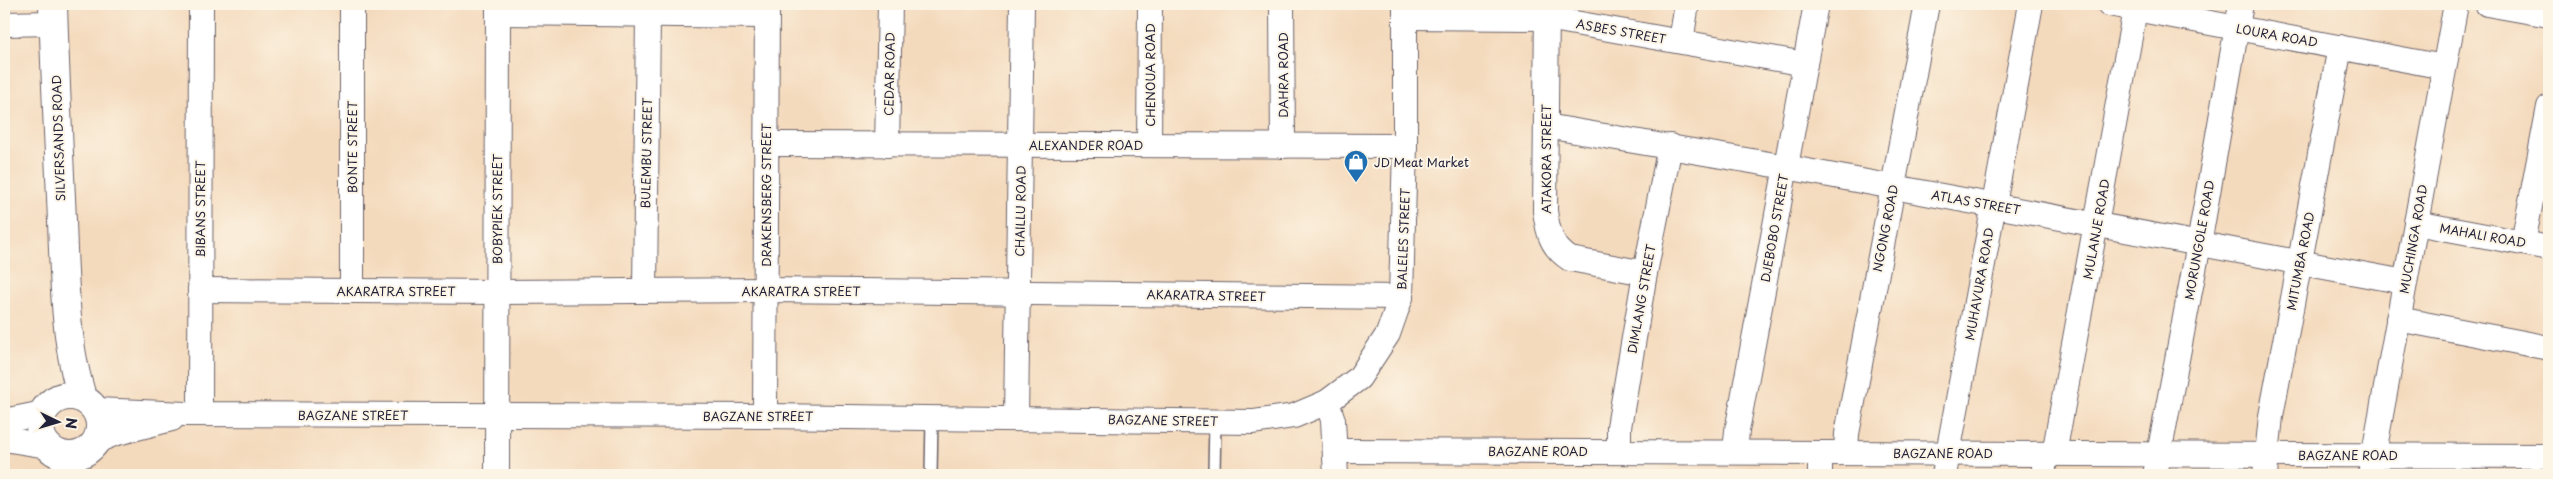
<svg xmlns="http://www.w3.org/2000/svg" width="2553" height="479" viewBox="0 0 2553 479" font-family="'Playpen Sans',sans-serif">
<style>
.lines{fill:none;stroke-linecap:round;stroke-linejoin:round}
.lane-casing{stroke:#6c6268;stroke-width:14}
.street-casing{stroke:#6c6268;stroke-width:26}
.secondary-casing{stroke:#6c6268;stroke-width:30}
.lane{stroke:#fff;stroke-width:11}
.street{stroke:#fff;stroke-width:24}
.secondary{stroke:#fff;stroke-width:28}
.labels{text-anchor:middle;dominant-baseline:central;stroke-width:4;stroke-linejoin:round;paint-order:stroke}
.street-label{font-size:12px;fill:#22223b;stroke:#fcf5e5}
.poi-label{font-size:12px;fill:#22223b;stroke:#fcf5e5;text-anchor:start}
</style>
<rect width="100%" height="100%" fill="#fcf5e5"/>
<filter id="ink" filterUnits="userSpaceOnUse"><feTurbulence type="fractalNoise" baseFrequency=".02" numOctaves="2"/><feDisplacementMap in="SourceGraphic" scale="10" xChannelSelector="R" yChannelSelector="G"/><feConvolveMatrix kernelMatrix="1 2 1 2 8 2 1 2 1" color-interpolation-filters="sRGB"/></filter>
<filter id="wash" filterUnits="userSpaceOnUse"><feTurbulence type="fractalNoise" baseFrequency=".0096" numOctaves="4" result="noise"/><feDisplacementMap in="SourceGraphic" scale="20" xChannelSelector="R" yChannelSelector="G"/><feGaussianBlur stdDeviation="1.12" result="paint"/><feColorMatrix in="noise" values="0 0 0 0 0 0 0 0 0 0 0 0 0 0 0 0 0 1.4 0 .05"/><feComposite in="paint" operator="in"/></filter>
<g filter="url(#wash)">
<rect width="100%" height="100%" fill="#f4dabd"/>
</g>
<g filter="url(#ink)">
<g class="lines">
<defs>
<g id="lane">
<path d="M1214 472 1215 421"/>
<path d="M931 475 932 418"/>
</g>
<g id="street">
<path d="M352 4V291"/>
<path d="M1282 4 1283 146"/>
<path d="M1547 4 1545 211C1548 232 1551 247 1570 259L1645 273"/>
<path d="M2109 4 2444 67"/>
<path d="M2487 4 2549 15"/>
<path d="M498 13 767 16"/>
<path d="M1405 17 1547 18 1805 64"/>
<path d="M4 24 53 23"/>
<path d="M1681 41 1687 4"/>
<path d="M1546 126 1786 167 2405 282"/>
<path d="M766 144 1405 146"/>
<path d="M887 145 890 4"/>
<path d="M1149 145 1150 4"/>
<path d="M2416 223 2549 248"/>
<path d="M2523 243 2549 107"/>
<path d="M200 290 497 292 766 290 1401 297"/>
<path d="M645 291 648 14"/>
<path d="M2398 319 2549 348"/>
<path d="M1327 402 1333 420 1336 475"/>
<path d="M96 410 186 414 765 416 1253 422 1294 416 1327 402 1359 378 1388 334 1401 297 1405 146V4"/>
<path d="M200 414 201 4"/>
<path d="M765 416 767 4"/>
<path d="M1016 418 1022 4"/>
<path d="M4 421 43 413"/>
<path d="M4 439 47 446"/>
<path d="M97 441 114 434 172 419"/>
<path d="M1336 451 2549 456"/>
<path d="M1619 452V427L1645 273 1670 146"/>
<path d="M1735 452 1737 431 1816 4"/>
<path d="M1846 453 1847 434 1927 4"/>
<path d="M2054 454 2136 4"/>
<path d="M497 475 498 4"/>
<path d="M1820 475V453"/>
<path d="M1944 475 2031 4"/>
<path d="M2043 475 2046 454"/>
<path d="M2155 475 2199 244 2241 4"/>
<path d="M2265 475 2271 416 2340 47"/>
<path d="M2370 475 2456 4"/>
</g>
<g id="secondary">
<path d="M53 4C55 76 59 149 62 221 64 276 65 348 83 399"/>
<circle cx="70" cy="426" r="30"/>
</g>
</defs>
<use href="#lane" class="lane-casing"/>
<use href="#street" class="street-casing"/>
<use href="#secondary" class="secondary-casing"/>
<use href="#lane" class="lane"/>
<use href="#street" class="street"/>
<use href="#secondary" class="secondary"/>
</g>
</g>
<defs>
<symbol id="shop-pin" viewBox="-11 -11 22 30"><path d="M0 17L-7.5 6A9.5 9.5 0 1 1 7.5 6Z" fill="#1f6fb2" stroke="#fcf5e5"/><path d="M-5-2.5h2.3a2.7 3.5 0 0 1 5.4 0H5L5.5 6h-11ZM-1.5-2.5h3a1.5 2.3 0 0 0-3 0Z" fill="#fff"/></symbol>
</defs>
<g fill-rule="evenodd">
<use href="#shop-pin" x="1342" y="148" width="28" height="38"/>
</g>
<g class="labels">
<g class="street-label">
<text transform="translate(1621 31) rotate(10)">ASBES STREET</text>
<text transform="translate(2277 35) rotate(10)">LOURA ROAD</text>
<text transform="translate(889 74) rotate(-89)">CEDAR ROAD</text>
<text transform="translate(1150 75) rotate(-90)">CHENOUA ROAD</text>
<text transform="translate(1283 75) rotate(-90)">DAHRA ROAD</text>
<text transform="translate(58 138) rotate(-92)">SILVERSANDS ROAD</text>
<text x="1086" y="145">ALEXANDER ROAD</text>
<text transform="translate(352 147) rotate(-90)">BONTE STREET</text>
<text transform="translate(646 153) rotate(-89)">BULEMBU STREET</text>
<text transform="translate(1546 159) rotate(-90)">ATAKORA STREET</text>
<text transform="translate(766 195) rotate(-90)">DRAKENSBERG STREET</text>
<text transform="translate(1976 202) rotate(10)">ATLAS STREET</text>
<text transform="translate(200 209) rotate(-90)">BIBANS STREET</text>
<text transform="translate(497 209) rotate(-90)">BOBYPIEK STREET</text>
<text transform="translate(1020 211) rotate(-89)">CHAILLU ROAD</text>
<text transform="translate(1774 228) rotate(-80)">DJEBOBO STREET</text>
<text transform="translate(1885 228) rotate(-79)">NGONG ROAD</text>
<text transform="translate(2096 229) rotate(-80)">MULANJE ROAD</text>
<text transform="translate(2483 235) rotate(10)">MAHALI ROAD</text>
<text transform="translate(1403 239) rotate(-88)">BALELES STREET</text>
<text transform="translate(2413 239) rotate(-80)">MUCHINGA ROAD</text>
<text transform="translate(2199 240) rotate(-80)">MORUNGOLE ROAD</text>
<text transform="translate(2300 261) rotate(-79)">MITUMBA ROAD</text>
<text transform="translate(1979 284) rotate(-80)">MUHAVURA ROAD</text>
<text x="396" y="291">AKARATRA STREET</text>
<text x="801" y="291">AKARATRA STREET</text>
<text transform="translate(1206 295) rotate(1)">AKARATRA STREET</text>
<text transform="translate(1641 299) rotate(-80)">DIMLANG STREET</text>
<text x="353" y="415">BAGZANE STREET</text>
<text x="758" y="416">BAGZANE STREET</text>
<text transform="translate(1163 420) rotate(1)">BAGZANE STREET</text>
<text x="1538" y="451">BAGZANE ROAD</text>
<text x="1943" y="453">BAGZANE ROAD</text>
<text x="2348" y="455">BAGZANE ROAD</text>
</g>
<g class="poi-label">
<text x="1374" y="162">JD Meat Market</text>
</g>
</g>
<rect width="2553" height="479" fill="none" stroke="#fcf5e5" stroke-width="20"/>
<g transform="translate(58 422) rotate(95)" stroke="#fcf5e5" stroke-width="4" paint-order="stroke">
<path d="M0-4L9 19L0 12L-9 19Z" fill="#22223b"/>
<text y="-8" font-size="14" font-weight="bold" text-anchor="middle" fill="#22223b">N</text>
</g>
</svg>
